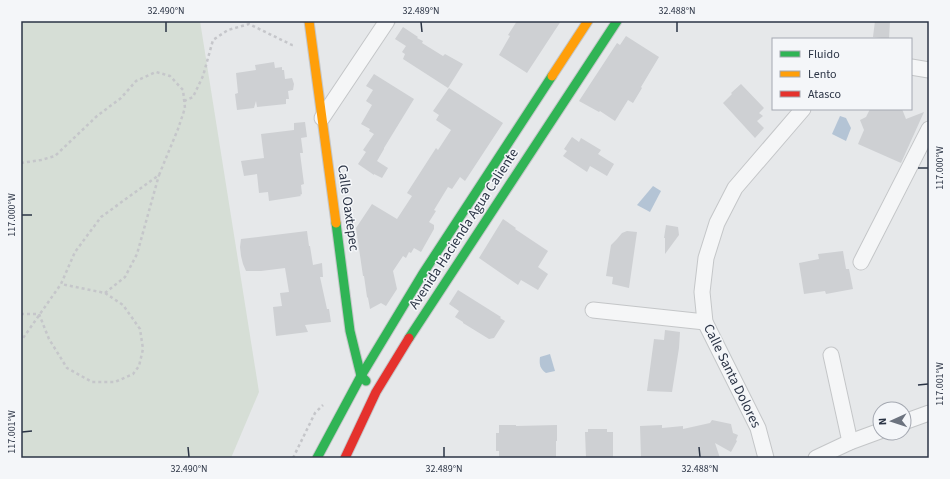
<svg xmlns="http://www.w3.org/2000/svg" width="950" height="479" viewBox="0 0 950 479" font-family="'Source Sans 3',sans-serif">
<style>
.green{fill:#d6ded6}
.water{fill:#b4c4d5}
.building{fill:#ced0d3}
.lines{fill:none;stroke-linecap:round;stroke-linejoin:round}
.street-casing{stroke:#c4c6c8;stroke-width:17}
.fast-casing{stroke:#c4c6c8;stroke-width:11}
.slow-casing{stroke:#c4c6c8;stroke-width:11}
.jam-casing{stroke:#c4c6c8;stroke-width:11}
.path{stroke:#c5c6ca;stroke-width:2.5;stroke-dasharray:3 3;stroke-linecap:butt}
.street{stroke:#f5f6f7;stroke-width:15}
.fast{stroke:#30b455;stroke-width:9}
.slow{stroke:#ff9f0a;stroke-width:9}
.jam{stroke:#e5322d;stroke-width:9}
.ticks{fill:none;stroke:#2b3445;stroke-width:1.5}
.labels{text-anchor:middle;dominant-baseline:central;stroke-width:3;stroke-linejoin:round;paint-order:stroke}
.street-label{font-size:14px;fill:#2b3445;stroke:#f4f6f9}
.neatline{fill:none;stroke:#2b3445;stroke-width:1.5}
.ticks-label{font-size:10px;text-anchor:middle;fill:#2b3445}
</style>
<rect width="100%" height="100%" fill="#e6e8ea"/>
<path class="green" d="M21 21H200L259 392 231 458H21Z"/>
<g class="water">
<path d="M840 116 846 118 851 128 846 141 832 134Z"/>
<path d="M653 186 661 191 650 212 637 205Z"/>
<path d="M550 354 555 371 546 373C540 369 539 364 540 357Z"/>
</g>
<g class="building">
<path d="M517 21H561L527 73 499 55 510 36 508 35Z"/>
<path d="M875 21H890L889 39 873 37Z"/>
<path d="M403 27 418 37 417 38 423 41 422 43 443 56 445 54 463 64 448 88 403 59 405 54 402 52 406 46 395 39Z"/>
<path d="M626 36 659 57 641 87 642 88 633 103 628 100 615 121 600 111 599 112 579 101 617 43 620 45Z"/>
<path d="M274 62 275 68 282 67V70H284L285 79 292 78 294 84 293 90 288 91 289 99H286V104L257 107 256 101 254 108 237 110 235 94 238 93 236 73 256 70 255 65Z"/>
<path d="M374 74 414 99 384 148V149L377 161 388 168 382 178 374 174V175L358 164 366 152 363 150 374 134 369 131 370 129 361 124 372 105 366 101 373 90 366 86Z"/>
<path d="M741 84 764 108 759 113 763 116 757 121 764 128 755 138 723 103 732 94 731 93Z"/>
<path d="M449 88 503 123 465 181 460 177 452 189 448 187 434 210 436 211 429 222 434 225V229L421 252 414 248 411 253 409 252 406 258 403 256 393 271 397 289 386 306 381 303 370 309 368 298 367 297 364 276H363L356 228 372 204 397 219 412 196 407 193 436 148 438 150 451 130 436 120 439 115 433 111Z"/>
<path d="M870 109H902L906 119 924 112 901 163 858 144 864 130 860 120 866 117Z"/>
<path d="M305 122 307 137 301 138 303 153H300L304 184 301 185 302 194 300 195 301 196 269 201 268 192 259 193 257 174 244 176 241 161 264 158 261 134 294 130V123Z"/>
<path d="M572 137 579 142 581 138 601 150 598 154 614 164 607 176 590 166 587 172 563 156 567 151 564 149Z"/>
<path d="M503 219 516 228 515 229 548 251 538 267 548 274 538 290 521 280 518 285 479 258Z"/>
<path d="M666 225 678 227 679 235 665 254V238H664Z"/>
<path d="M307 231 309 246H310L313 265 322 263 323 277H320L327 309H329L331 322 305 325 308 332 276 336 273 307 282 306 280 293 289 292 285 268 261 271H246L243 264 241 256 240 247 241 239Z"/>
<path d="M627 231 637 232 629 288 612 284 613 277 606 276 611 245 617 239 622 233Z"/>
<path d="M843 251 846 269H849L853 289 826 294 825 291 804 294 799 263 819 259 818 254Z"/>
<path d="M458 290 501 317 500 318 505 321 494 338 489 339 463 323V322L455 317 459 311 449 304Z"/>
<path d="M665 330 680 332 679 348 672 392 647 391 654 339 664 340Z"/>
<path d="M712 420 731 424 733 433 738 435 736 440 737 441 731 452 715 443 720 458H641L640 426 662 425V428L683 426V429L710 423Z"/>
<path d="M499 425H516V426L557 425V441H556V458H499V451H496V433H499Z"/>
<path d="M588 429H607V432H613V458H586L585 432H588Z"/>
</g>
<g class="lines">
<defs>
<g id="street">
<path d="M911 67 929 70"/>
<path d="M322 118 387 21"/>
<path d="M861 262 929 129"/>
<path d="M593 310 705 322"/>
<path d="M831 355 850 442"/>
<path d="M904 422 929 413"/>
<path d="M766 458 758 428 705 322 702 292 706 258 717 223 735 188 803 109"/>
<path d="M816 458 850 442 880 431"/>
</g>
<g id="fast">
<path d="M336 223 350 331 361 376 366 381"/>
<path d="M409 338 617 21"/>
<path d="M317 458 361 376 422 275 552 76"/>
</g>
<g id="slow">
<path d="M309 21 336 223"/>
<path d="M552 76 588 21"/>
</g>
<path id="jam" d="M345 458 376 392 409 338"/>
</defs>
<use href="#street" class="street-casing"/>
<use href="#fast" class="fast-casing"/>
<use href="#slow" class="slow-casing"/>
<use href="#jam" class="jam-casing"/>
<g class="path">
<path d="M184 101 193 97 203 76 213 40 228 30 249 24 292 45H295"/>
<path d="M21 163 41 160 55 156 97 116 121 98 136 81 156 72 170 76 183 90 185 108 178 129 159 175 101 217 75 252 61 284 21 341"/>
<path d="M105 293 125 277 137 254 159 175"/>
<path d="M21 314H39L49 339 67 368 92 382H115L133 374 139 366 143 349 140 329 123 305 105 293 61 284"/>
<path d="M293 458 315 413 323 405"/>
</g>
<use href="#street" class="street"/>
<use href="#fast" class="fast"/>
<use href="#slow" class="slow"/>
<use href="#jam" class="jam"/>
</g>
<path class="ticks" d="M166 22V32M421 22 422 32M677 22V32M918 168H928M22 215H32M918 385 928 384M22 432 32 431M188 447 189 457M444 447V457M699 447 700 457"/>
<g class="labels">
<g class="street-label">
<text transform="translate(348 208) rotate(82)">Calle Oaxtepec</text>
<text transform="translate(464 229) rotate(-57)">Avenida Hacienda Agua Caliente</text>
<text transform="translate(732 376) rotate(64)">Calle Santa Dolores</text>
</g>
</g>
<rect width="950" height="479" fill="none" stroke="#f4f6f9" stroke-width="44"/>
<rect x="772" y="38" width="140" height="72" fill="#f4f6f9" stroke="#a4a8b1"/>
<rect x="780" y="51" width="20" height="6" fill="#30b455" stroke="#a4a8b1"/>
<text x="808" y="58" font-size="12" fill="#2b3445">Fluido</text>
<rect x="780" y="71" width="20" height="6" fill="#ff9f0a" stroke="#a4a8b1"/>
<text x="808" y="78" font-size="12" fill="#2b3445">Lento</text>
<rect x="780" y="91" width="20" height="6" fill="#e5322d" stroke="#a4a8b1"/>
<text x="808" y="98" font-size="12" fill="#2b3445">Atasco</text>
<g transform="translate(892 421) rotate(267)"><circle r="19" fill="#f4f6f9" stroke="#a4a8b1"/>
<path d="M0-3L7 15L0 10L-7 15Z" fill="#6c737f"/>
<text y="-6" font-size="11" font-weight="bold" text-anchor="middle" fill="#2b3445">N</text>
</g>
<rect x="22" y="22" width="906" height="435" class="neatline"/>
<g class="ticks-label">
<text x="166" y="14">32.490°N</text>
<text x="421" y="14">32.489°N</text>
<text x="677" y="14">32.488°N</text>
<text transform="translate(939 168) rotate(-90)" y="4">117.000°W</text>
<text transform="translate(11 215) rotate(-90)" y="4">117.000°W</text>
<text transform="translate(939 384) rotate(-90)" y="4">117.001°W</text>
<text transform="translate(11 432) rotate(-90)" y="4">117.001°W</text>
<text x="189" y="472">32.490°N</text>
<text x="444" y="472">32.489°N</text>
<text x="700" y="472">32.488°N</text>
</g>
</svg>
